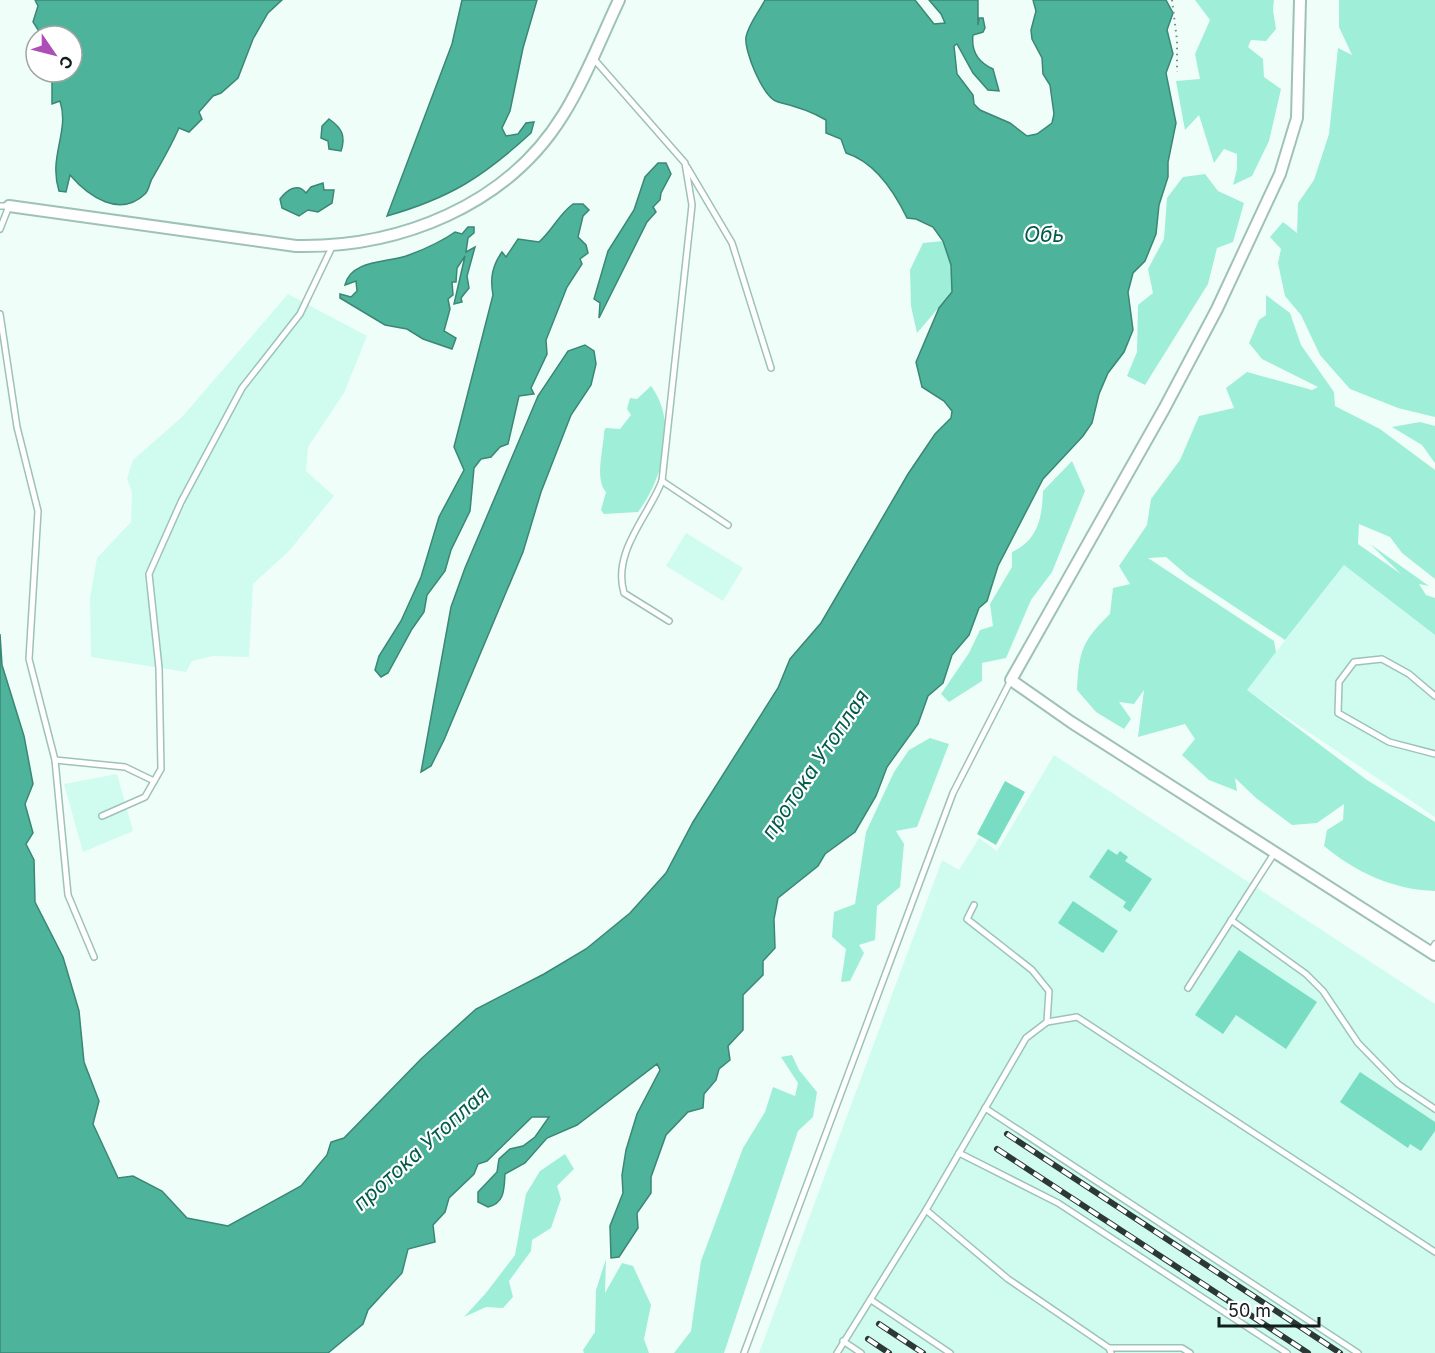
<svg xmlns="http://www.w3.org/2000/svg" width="1435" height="1353" viewBox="0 0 1435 1353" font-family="Inter,sans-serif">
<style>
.built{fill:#cffcee}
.green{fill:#9feed7}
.water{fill:#4db49b;stroke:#3b8775;stroke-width:1.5}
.building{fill:#78ddc2}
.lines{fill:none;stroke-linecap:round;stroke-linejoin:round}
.service-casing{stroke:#9fc2b7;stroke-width:8}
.minor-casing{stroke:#9fc2b7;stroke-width:14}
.path{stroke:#7c8a86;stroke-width:2;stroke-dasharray:1.5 4.5;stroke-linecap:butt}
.service{stroke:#fff;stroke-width:5}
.minor{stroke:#fff;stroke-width:10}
.rail-casing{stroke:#2b3835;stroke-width:6}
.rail{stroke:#fff;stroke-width:4;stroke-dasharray:11;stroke-linecap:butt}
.labels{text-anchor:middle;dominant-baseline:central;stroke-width:4.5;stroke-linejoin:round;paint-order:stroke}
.water-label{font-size:21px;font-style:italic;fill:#005b4a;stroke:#fff}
</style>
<rect width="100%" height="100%" fill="#f0fef9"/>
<g class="built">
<path d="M288 294 367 336 344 393 308 447 306 471 334 496 289 551 253 584 249 657 213 656 192 661 186 672 91 657 90 598 97 558 131 522 132 493 127 478 133 460 182 417Z"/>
<path d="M686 533 743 568 723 601 666 566Z"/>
<path d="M1344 565 1435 635V817L1246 690Z"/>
<path d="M1054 755 1435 1004V1353H759L942 860 959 870 979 838 997 851Z"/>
<path d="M117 774 133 831 83 852 64 784Z"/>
</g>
<g class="green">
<path d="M1195 0H1274L1273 10 1276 29 1266 41 1251 40 1248 47 1263 59 1264 77 1281 89 1269 141 1252 176 1233 185 1237 169V154L1224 149 1214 163 1199 115 1185 130 1176 81 1200 79 1195 54 1210 20Z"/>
<path d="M1339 0H1435V417L1398 408 1350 389 1320 355 1301 315 1285 296 1278 263 1281 249 1270 237 1283 222 1297 233 1298 203 1314 180 1329 134 1338 48 1352 55 1339 27Z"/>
<path d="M1205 174 1218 191 1244 203 1233 242 1217 248 1208 284 1145 385 1127 376 1137 352 1138 305 1153 293 1148 269 1164 239 1167 198 1183 177Z"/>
<path d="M943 241 951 265 952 292 917 333 911 306 910 270 923 243Z"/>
<path d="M1266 295 1290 313 1301 345 1334 392 1335 406 1380 429 1435 470V579L1402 553 1390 537 1359 524 1358 544 1401 574 1370 544 1429 586 1419 584 1426 595 1435 598V635L1344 565 1285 640 1188 576 1166 557 1148 558 1274 641 1276 652 1247 690 1367 780 1435 822V891C1394 890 1355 872 1324 846L1327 830 1343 820 1344 804 1317 823 1292 825 1256 798 1235 778 1237 791 1209 780 1182 755 1195 739 1185 724 1138 737 1144 690 1134 704 1119 702 1131 719 1124 729 1096 712 1077 690C1079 651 1082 641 1110 614L1113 588 1130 584 1119 566 1147 525 1151 499 1180 460 1199 416 1234 408 1226 388 1247 372 1312 390 1318 387 1262 359 1249 343 1259 320 1266 315Z"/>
<path d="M651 386C678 422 664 477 638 512L604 514 601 510 606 492C594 479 604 448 604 431L606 428 620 429 631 415 627 409 630 398 637 399Z"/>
<path d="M1420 422 1435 426V463L1422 445 1392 427Z"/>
<path d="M1072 461 1085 491 1052 572 1031 600 1006 658 982 663V681L949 702 941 694 969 653 980 630 993 626 990 604 1012 567V552C1038 540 1042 518 1043 491Z"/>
<path d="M930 738 949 744 917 827 896 831 904 844 900 887 877 906 875 940 859 945 864 953 850 981 841 982 846 949 832 937 834 912 855 904 866 832 894 772 909 750Z"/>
<path d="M792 1055 799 1070 817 1092 813 1117 798 1131 724 1353H674L691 1331 701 1261 743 1148 765 1112 773 1087 795 1096 798 1083 781 1057Z"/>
<path d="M565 1154 574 1169 557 1186 561 1199 551 1228 532 1240 531 1251 509 1281 513 1297 503 1308 486 1307 464 1317 486 1293 515 1255 526 1194 540 1171Z"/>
<path d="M606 1259 605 1293 622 1263 633 1266 651 1305 644 1339 649 1353H584L583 1350 595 1332 596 1290Z"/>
</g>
<g class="water">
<path d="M35 0H282L268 13 253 39 238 78 221 93 213 96 199 112 202 119 189 132 179 128C171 146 163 160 153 177 149 182 150 189 145 194 120 218 89 197 70 175L66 192 59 191C48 156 70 132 60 101L52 104V72H72V36H42L33 22 38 6Z"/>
<path d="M462 0H537L523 48 510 111 502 128 506 136 518 134 526 123 534 122 531 133C483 177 450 198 387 216L452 44Z"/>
<path d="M765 0H915L934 24 945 23 941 14 929 0H978V25L979 18H983L985 28 983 32 973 35C971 51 977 62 993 69L999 91 988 90 973 73 957 44 954 46 957 74 973 95 974 104 980 110 1010 123 1027 136 1037 134 1052 123 1054 114 1050 85 1043 74 1042 58 1032 39 1031 30 1036 11 1033 0H1166L1173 13 1167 30 1173 54 1166 73 1176 123 1168 162V177L1159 205 1156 234 1145 261 1133 273 1128 292 1133 330 1124 352 1108 373 1099 394 1092 423 1083 436 1043 479 998 566 987 601 979 608 969 635 952 655 943 683 928 696 918 724 887 767 876 796 855 832 825 854 818 866 778 898 774 919 775 948 763 961V975L743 995V1030L728 1046 730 1060 719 1069 716 1080 704 1094 703 1108 688 1112 666 1135 651 1177V1193L637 1213 638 1228 619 1257 611 1258 610 1226 623 1193 622 1175 626 1150 637 1114 660 1070 657 1064 577 1125 547 1138 525 1163 505 1174C504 1189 505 1203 488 1207L478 1202V1192L497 1172 499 1159 510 1149 523 1146 535 1137 549 1117H532L487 1161 478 1164 474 1174 449 1198 445 1212 433 1225 435 1242 408 1249 402 1273 368 1310 363 1324 328 1353H0V634L2 665 24 736 33 784 25 804 33 833 26 844 34 860 35 902 63 957 79 1011 84 1062 99 1101 93 1124 118 1178 133 1176 162 1191 187 1218 228 1226 301 1186 327 1155 331 1142 344 1138 421 1059 476 1009 544 974 586 949 630 913 666 873 693 822 778 688 790 659 821 623 908 474 935 434 951 418 952 411 944 401 922 387 916 362 939 308 952 292 951 265 943 241 933 227 916 219 907 218C894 191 875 162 846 153L841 139 826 133V120C811 111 795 106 778 102 763 98 744 51 746 37 749 23 759 12 765 0Z"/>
<path d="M329 119C342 128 346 136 341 151L329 149 328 141 321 138 322 126Z"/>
<path d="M658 163H666L671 174 661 193 660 200 653 207 656 212 647 222 599 318 600 303 594 299 608 251 634 210 645 177Z"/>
<path d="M323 183 324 190H334L332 203 318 212 308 210 299 216 282 208 280 199C287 190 298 182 306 193L311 187Z"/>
<path d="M573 204H583L589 210 583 216 578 237 586 245 588 253 580 259 582 264 567 287 546 340 547 354 531 388 534 394 519 396 508 444 500 447 491 457 481 459 474 468 470 511 451 550 445 571 427 595 424 612 412 629 388 673 381 677 375 670 379 656 401 621 421 577 439 517 464 470 454 447 493 295C490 279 492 266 502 252L506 257 518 239 539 242C553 230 558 215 573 204Z"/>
<path d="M468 227H474V233L468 238 466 252 475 247 467 276 469 288 461 298 462 302 454 304 465 256 457 268 456 282H452L453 295 448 299 450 309 444 331 456 338 452 349 423 339 407 329 385 325 340 298V294L351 297 357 291 356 281 345 285C351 259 389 263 409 255 425 249 441 242 455 232L462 234Z"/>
<path d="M585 345 594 351 596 364 591 385 571 415 541 492 523 552 444 740 431 766 421 772 451 607 465 568 538 396 568 351Z"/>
</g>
<g class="building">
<path d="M1005 781 1025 792 996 845 977 834Z"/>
<path d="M1108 849 1117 855 1120 851 1128 857 1125 861 1152 879 1130 912 1123 907 1126 902 1089 877Z"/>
<path d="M1073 901 1118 931 1103 953 1058 923Z"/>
<path d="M1239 950 1317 1002 1286 1049 1236 1015 1223 1034 1195 1015Z"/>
<path d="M1360 1072 1435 1122V1131L1421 1151 1410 1144 1408 1148 1340 1102Z"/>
</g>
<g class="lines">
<defs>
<g id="service">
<path d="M593 58 685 163 692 205 662 481C648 517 612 552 624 593L669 621"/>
<path d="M687 167 732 243 771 368"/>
<path d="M0 206H9L0 229"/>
<path d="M0 314 17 427 38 511 29 659 55 760 68 895 94 957"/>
<path d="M662 481 728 525"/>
<path d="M1435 696 1409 674 1382 659 1354 662 1339 682 1338 713 1389 742 1435 754"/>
<path d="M55 760 125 767 154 781"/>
<path d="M102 816 145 797 161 769 159 668 149 574 181 502 242 388 300 314 332 247"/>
<path d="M974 905 967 919 1032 970 1049 991 1047 1022"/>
<path d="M1231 920 1306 974 1323 991 1358 1043 1398 1084 1435 1109"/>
<path d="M1430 952 1435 944"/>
<path d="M1188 988 1275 852"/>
<path d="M985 1108 1358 1353"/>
<path d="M959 1153 1058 1203 1287 1353"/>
<path d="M926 1210 1008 1279 1109 1348 1111 1353"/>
<path d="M871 1300 950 1353"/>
<path d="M843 1341 861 1353"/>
<path d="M1109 1348H1182L1190 1353"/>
<path d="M744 1353 953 793 1011 680"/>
<path d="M837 1353 926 1210 1026 1038 1047 1022 1077 1017 1435 1252"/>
</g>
<g id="minor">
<path d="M1300 0 1297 118 1280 174 1217 309 1164 409 1011 680 1071 722 1435 955"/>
<path d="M9 206 296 246C399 248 507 206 563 115 585 80 601 38 619 0"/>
</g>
</defs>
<use href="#service" class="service-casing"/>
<use href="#minor" class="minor-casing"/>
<path class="path" d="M1172 0 1177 40V72"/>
<use href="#service" class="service"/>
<use href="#minor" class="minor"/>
<defs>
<g id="rail">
<path d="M1007 1134 1340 1353"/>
<path d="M997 1149 1308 1353"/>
<path d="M879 1324 923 1353"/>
<path d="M868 1339 889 1353"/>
</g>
</defs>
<use href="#rail" class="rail-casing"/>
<use href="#rail" class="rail"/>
</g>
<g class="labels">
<g class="water-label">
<text x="1044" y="234">Обь</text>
<text transform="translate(815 764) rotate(-56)">протока Утоплая</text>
<text transform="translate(421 1148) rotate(-42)">протока Утоплая</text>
</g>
</g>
<g transform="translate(54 54) rotate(125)"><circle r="28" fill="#ffffff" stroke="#a0a5a4" stroke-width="1.5"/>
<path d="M0-4.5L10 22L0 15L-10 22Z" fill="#ad4db6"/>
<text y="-9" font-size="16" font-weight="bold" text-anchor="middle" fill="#111e1b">С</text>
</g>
<path d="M1219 1317v9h100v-9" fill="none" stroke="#111e1b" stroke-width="3"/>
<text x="1228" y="1317" font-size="18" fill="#111e1b" stroke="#ffffff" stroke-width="4.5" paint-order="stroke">50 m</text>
</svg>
